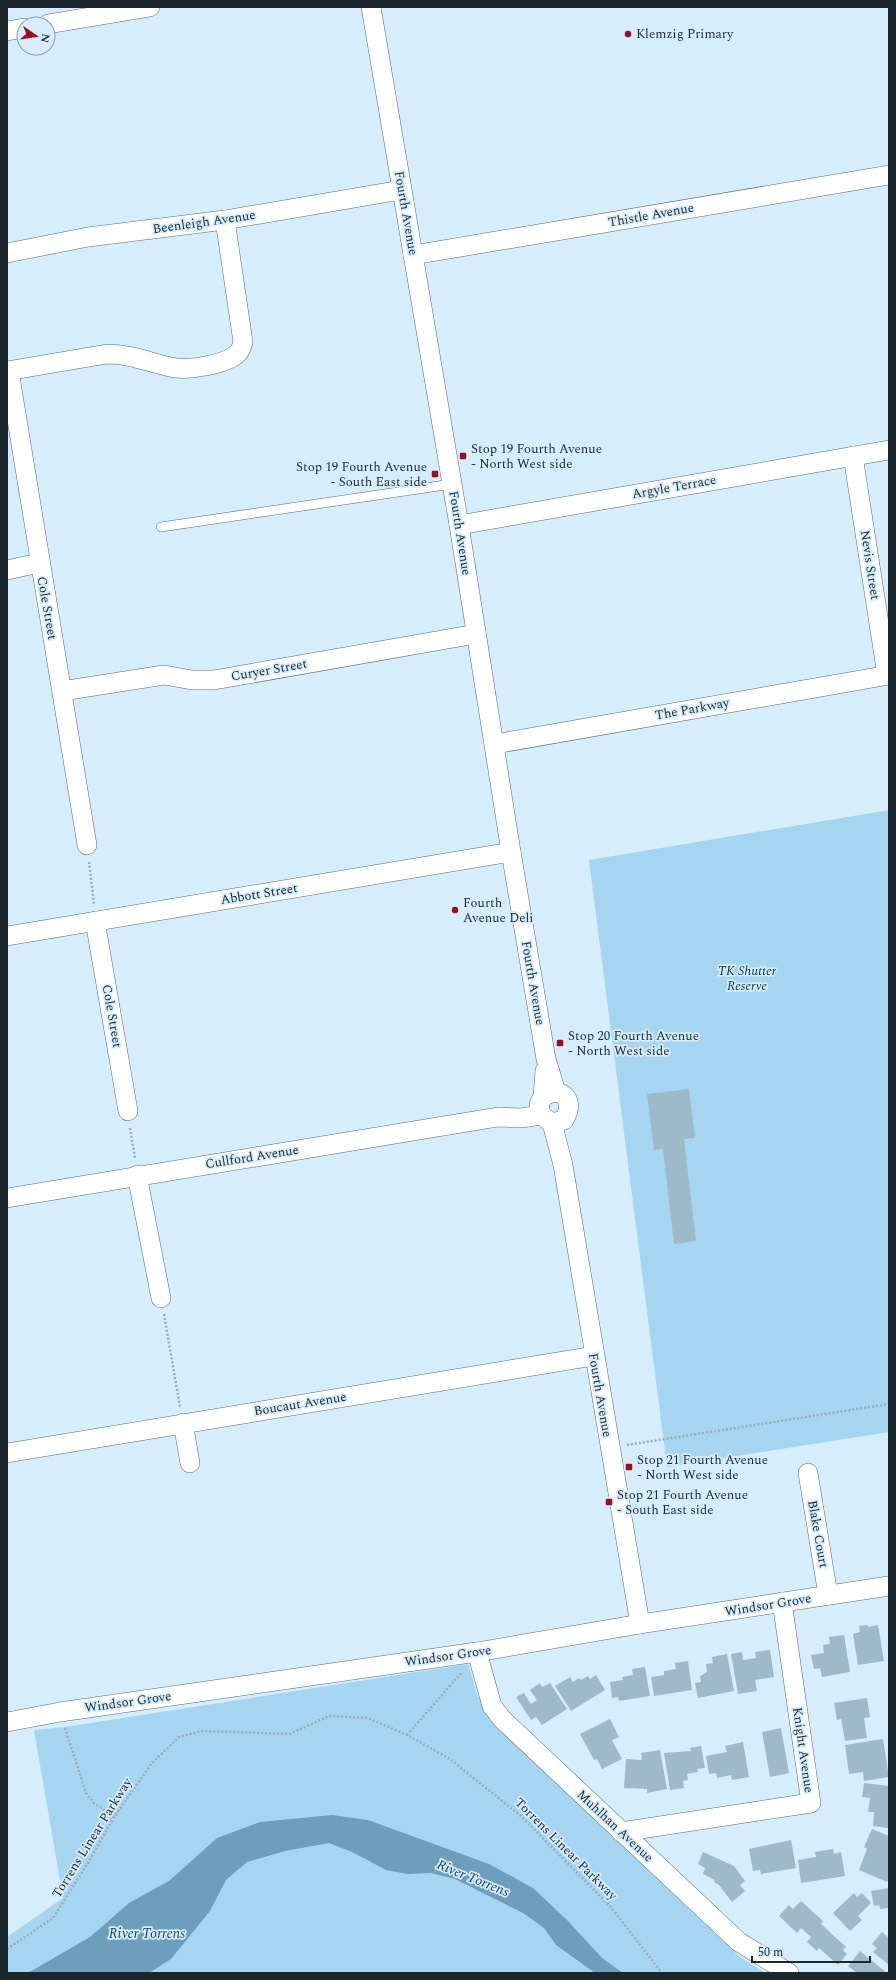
<svg xmlns="http://www.w3.org/2000/svg" width="896" height="1980" viewBox="0 0 896 1980" font-family="Spectral,serif">
<style>
.green{fill:#a6d5f1}
.water{fill:#6d9fbc}
.building{fill:#9db9ca}
.lines{fill:none;stroke-linecap:round;stroke-linejoin:round}
.lane-casing{stroke:#506979;stroke-width:10}
.street-casing{stroke:#506979;stroke-width:20}
.path{stroke:#99adb8;stroke-width:2.5;stroke-dasharray:2 2;stroke-linecap:butt}
.lane{stroke:#fff;stroke-width:9}
.street{stroke:#fff;stroke-width:19}
.poi-dot{fill:#a40a1b;stroke:#d6edfb;stroke-width:1.5}
.labels{text-anchor:middle;dominant-baseline:central;stroke-width:3.5;stroke-linejoin:round;paint-order:stroke}
.poi-label{font-size:13px;fill:#1c272d;stroke:#d6edfb;text-anchor:start}
.street-label{font-size:13px;fill:#1c272d;stroke:#d6edfb}
.park-label{font-size:13px;font-style:italic;fill:#043045;stroke:#d6edfb}
.water-label{font-size:14px;font-style:italic;fill:#133d52;stroke:#d6edfb}
</style>
<rect width="100%" height="100%" fill="#d6edfb"/>
<g class="green">
<path d="M889 810V1432L667 1467 589 860Z"/>
<path d="M468 1664 478 1697 490 1720 740 1957 766 1973H7V1937L63 1898 34 1730 65 1727Z"/>
</g>
<path class="water" d="M332 1815 368 1820 489 1864 533 1888 568 1921 602 1958 623 1973H595L556 1945 544 1928 523 1913 455 1879 431 1873 408 1874 386 1870 352 1852 329 1843 285 1851 247 1862 226 1880 210 1911 171 1959 149 1973H28L90 1937 129 1903 169 1881 217 1838 260 1822Z"/>
<g class="building">
<path d="M689 1089 695 1138 684 1139 696 1241 674 1244 663 1149 654 1150 647 1094Z"/>
<path d="M868 1625V1627L878 1625 884 1661 858 1665 853 1634 860 1632 859 1626Z"/>
<path d="M844 1635 850 1672 822 1677 820 1668 814 1669 811 1655 824 1653 823 1645 830 1644 829 1637Z"/>
<path d="M770 1650 774 1677 755 1680 757 1691 738 1694 731 1654 742 1652 743 1660 756 1658 755 1652Z"/>
<path d="M727 1654 734 1691 698 1698 695 1683 701 1682 700 1676 707 1672 706 1664 713 1663 712 1657Z"/>
<path d="M688 1661 692 1690 654 1696 651 1677 664 1675V1671L676 1669 675 1663Z"/>
<path d="M645 1667 650 1696 619 1701 618 1697 612 1698 610 1682 623 1680 622 1677 633 1675 632 1669Z"/>
<path d="M596 1675 605 1690 571 1711 555 1686 570 1677 573 1682 579 1678 581 1680 588 1676 590 1679Z"/>
<path d="M540 1683 542 1687 550 1683 567 1709 542 1725 536 1717 531 1720 516 1697 524 1693 531 1704 537 1700 530 1690Z"/>
<path d="M867 1698 870 1717 864 1718 867 1738 845 1741 841 1719 837 1720 834 1703Z"/>
<path d="M610 1719 619 1737 612 1740 622 1759 602 1769 597 1759 594 1760 580 1734Z"/>
<path d="M781 1728 789 1773 770 1777 762 1732Z"/>
<path d="M883 1739 889 1777 864 1781 863 1772 849 1774 845 1745Z"/>
<path d="M743 1742 749 1777 732 1780 731 1775 717 1778 716 1773 709 1774 706 1756 727 1752 725 1746Z"/>
<path d="M701 1746 705 1768 697 1769 698 1772 687 1774 688 1780 683 1781 684 1788 670 1790 664 1753 691 1751 690 1748Z"/>
<path d="M660 1750 667 1789 647 1793V1789L624 1788 626 1759 642 1760 641 1753Z"/>
<path d="M864 1783 889 1786 888 1828 873 1826 874 1812H868L870 1798 862 1797Z"/>
<path d="M872 1829 889 1836V1878L887 1882 859 1870 867 1849 864 1847Z"/>
<path d="M791 1840 796 1868 761 1874 760 1870 753 1871 749 1849Z"/>
<path d="M833 1849 834 1854 841 1852 845 1876 801 1883 798 1860 816 1857 815 1852Z"/>
<path d="M703 1852 734 1866 745 1881 740 1885 745 1891 732 1902 719 1885 714 1882 715 1880 703 1874 705 1868 698 1864Z"/>
<path d="M889 1888V1908L880 1909 879 1905 874 1906 871 1891Z"/>
<path d="M854 1893 857 1897 862 1893 871 1903 858 1916 862 1920 850 1931 833 1913Z"/>
<path d="M801 1901 823 1921 821 1924 846 1947 843 1950 847 1954 838 1965 819 1948 817 1951 807 1942 811 1937 801 1928 797 1933 779 1916 789 1905 793 1909Z"/>
<path d="M882 1932 889 1938V1965L873 1952 877 1948 872 1944Z"/>
<path d="M860 1951 887 1973 889 1970V1973H857L848 1966Z"/>
</g>
<g class="lines">
<defs>
<path id="lane" d="M161 527 452 484"/>
<g id="street">
<path d="M371 7 459 525 511 852 546 1059 556 1092"/>
<path d="M48 24 150 7"/>
<path d="M7 31 24 28"/>
<path d="M7 253 88 237 225 220 401 190"/>
<path d="M413 255 889 175"/>
<path d="M7 371 107 354C130 354 149 362 170 367 186 371 226 365 238 353 241 350 242 345 243 342L225 220"/>
<path d="M9 371 87 845"/>
<path d="M853 456 887 675"/>
<path d="M459 525 889 450"/>
<path d="M7 570 39 563"/>
<path d="M62 691 164 675 192 680H214L476 634"/>
<path d="M495 744 889 675"/>
<path d="M95 921 128 1111"/>
<path d="M7 936 511 852"/>
<path d="M543 1097C560 1085 577 1099 564 1120L552 1123 541 1115 539 1104 543 1097 545 1071"/>
<path d="M552 1123 563 1165 640 1624"/>
<path d="M137 1175 161 1298"/>
<path d="M7 1198 498 1117 521 1118 541 1115"/>
<path d="M183 1423 190 1463"/>
<path d="M7 1453 594 1356"/>
<path d="M808 1473 828 1595"/>
<path d="M477 1652 492 1706 502 1719 739 1942 789 1973"/>
<path d="M7 1722 60 1712 477 1652 640 1624 889 1586"/>
<path d="M621 1832 811 1803 782 1602"/>
</g>
</defs>
<use href="#lane" class="lane-casing"/>
<use href="#street" class="street-casing"/>
<g class="path">
<path d="M89 862 94 904"/>
<path d="M130 1128 135 1158"/>
<path d="M164 1314 180 1407"/>
<path d="M627 1445 889 1404"/>
<path d="M65 1728 86 1793 94 1803 114 1817"/>
<path d="M407 1735 462 1672"/>
<path d="M7 1949 53 1918 88 1863 114 1817 152 1763 179 1737 203 1731 290 1734 329 1716 368 1718 407 1735 450 1759 522 1817 610 1906 662 1973"/>
</g>
<use href="#lane" class="lane"/>
<use href="#street" class="street"/>
</g>
<g class="poi-dot">
<circle cx="628" cy="34" r="4"/>
<rect x="459" y="452" width="8" height="8" rx="2"/>
<rect x="431" y="470" width="8" height="8" rx="2"/>
<circle cx="455" cy="910" r="4"/>
<rect x="556" y="1039" width="8" height="8" rx="2"/>
<rect x="625" y="1463" width="8" height="8" rx="2"/>
<rect x="605" y="1498" width="8" height="8" rx="2"/>
</g>
<g class="labels">
<g class="poi-label">
<text x="636" y="34">Klemzig Primary</text>
<text x="471" y="449">Stop 19 Fourth Avenue<tspan x="471" dy="15">- North West side</tspan></text>
<text x="427" y="467" text-anchor="end">Stop 19 Fourth Avenue<tspan x="427" dy="15">- South East side</tspan></text>
<text x="463" y="903">Fourth<tspan x="463" dy="15">Avenue Deli</tspan></text>
<text x="568" y="1036">Stop 20 Fourth Avenue<tspan x="568" dy="15">- North West side</tspan></text>
<text x="637" y="1460">Stop 21 Fourth Avenue<tspan x="637" dy="15">- North West side</tspan></text>
<text x="617" y="1495">Stop 21 Fourth Avenue<tspan x="617" dy="15">- South East side</tspan></text>
</g>
<g class="street-label">
<text transform="translate(406 213) rotate(80)">Fourth Avenue</text>
<text transform="translate(651 215) rotate(-10)">Thistle Avenue</text>
<text transform="translate(204 222) rotate(-8)">Beenleigh Avenue</text>
<text transform="translate(674 487) rotate(-10)">Argyle Terrace</text>
<text transform="translate(460 533) rotate(81)">Fourth Avenue</text>
<text transform="translate(870 565) rotate(81)">Nevis Street</text>
<text transform="translate(47 608) rotate(80)">Cole Street</text>
<text transform="translate(269 670) rotate(-10)">Curyer Street</text>
<text transform="translate(692 709) rotate(-10)">The Parkway</text>
<text transform="translate(259 894) rotate(-9)">Abbott Street</text>
<text transform="translate(533 983) rotate(80)">Fourth Avenue</text>
<text transform="translate(112 1016) rotate(80)">Cole Street</text>
<text transform="translate(252 1157) rotate(-9)">Cullford Avenue</text>
<text transform="translate(600 1395) rotate(80)">Fourth Avenue</text>
<text transform="translate(300 1404) rotate(-9)">Boucaut Avenue</text>
<text transform="translate(818 1534) rotate(80)">Blake Court</text>
<text transform="translate(768 1605) rotate(-9)">Windsor Grove</text>
<text transform="translate(448 1656) rotate(-8)">Windsor Grove</text>
<text transform="translate(128 1702) rotate(-8)">Windsor Grove</text>
<text transform="translate(803 1750) rotate(82)">Knight Avenue</text>
<text transform="translate(615 1826) rotate(43)">Muhlhan Avenue</text>
<text transform="translate(92 1838) rotate(-58)">Torrens Linear Parkway</text>
<text transform="translate(566 1849) rotate(45)">Torrens Linear Parkway</text>
</g>
<g class="park-label">
<text x="747" y="971">TK Shutter<tspan x="747" dy="15">Reserve</tspan></text>
</g>
<g class="water-label">
<text transform="translate(473 1878) rotate(22)">River Torrens</text>
<text x="147" y="1933">River Torrens</text>
</g>
</g>
<rect width="896" height="1980" fill="none" stroke="#1c272d" stroke-width="16"/>
<g transform="translate(36 36) rotate(103)"><circle r="19" fill="#d6edfb" stroke="#8c9ea9"/>
<path d="M0-3L7 15L0 10L-7 15Z" fill="#a40a1b"/>
<text y="-6" font-size="11" font-weight="bold" text-anchor="middle" fill="#1c272d">N</text>
</g>
<path d="M752 1956v6h118v-6" fill="none" stroke="#1c272d" stroke-width="2"/>
<text x="758" y="1956" font-size="12" fill="#1c272d" stroke="#d6edfb" stroke-width="3" paint-order="stroke">50 m</text>
</svg>
